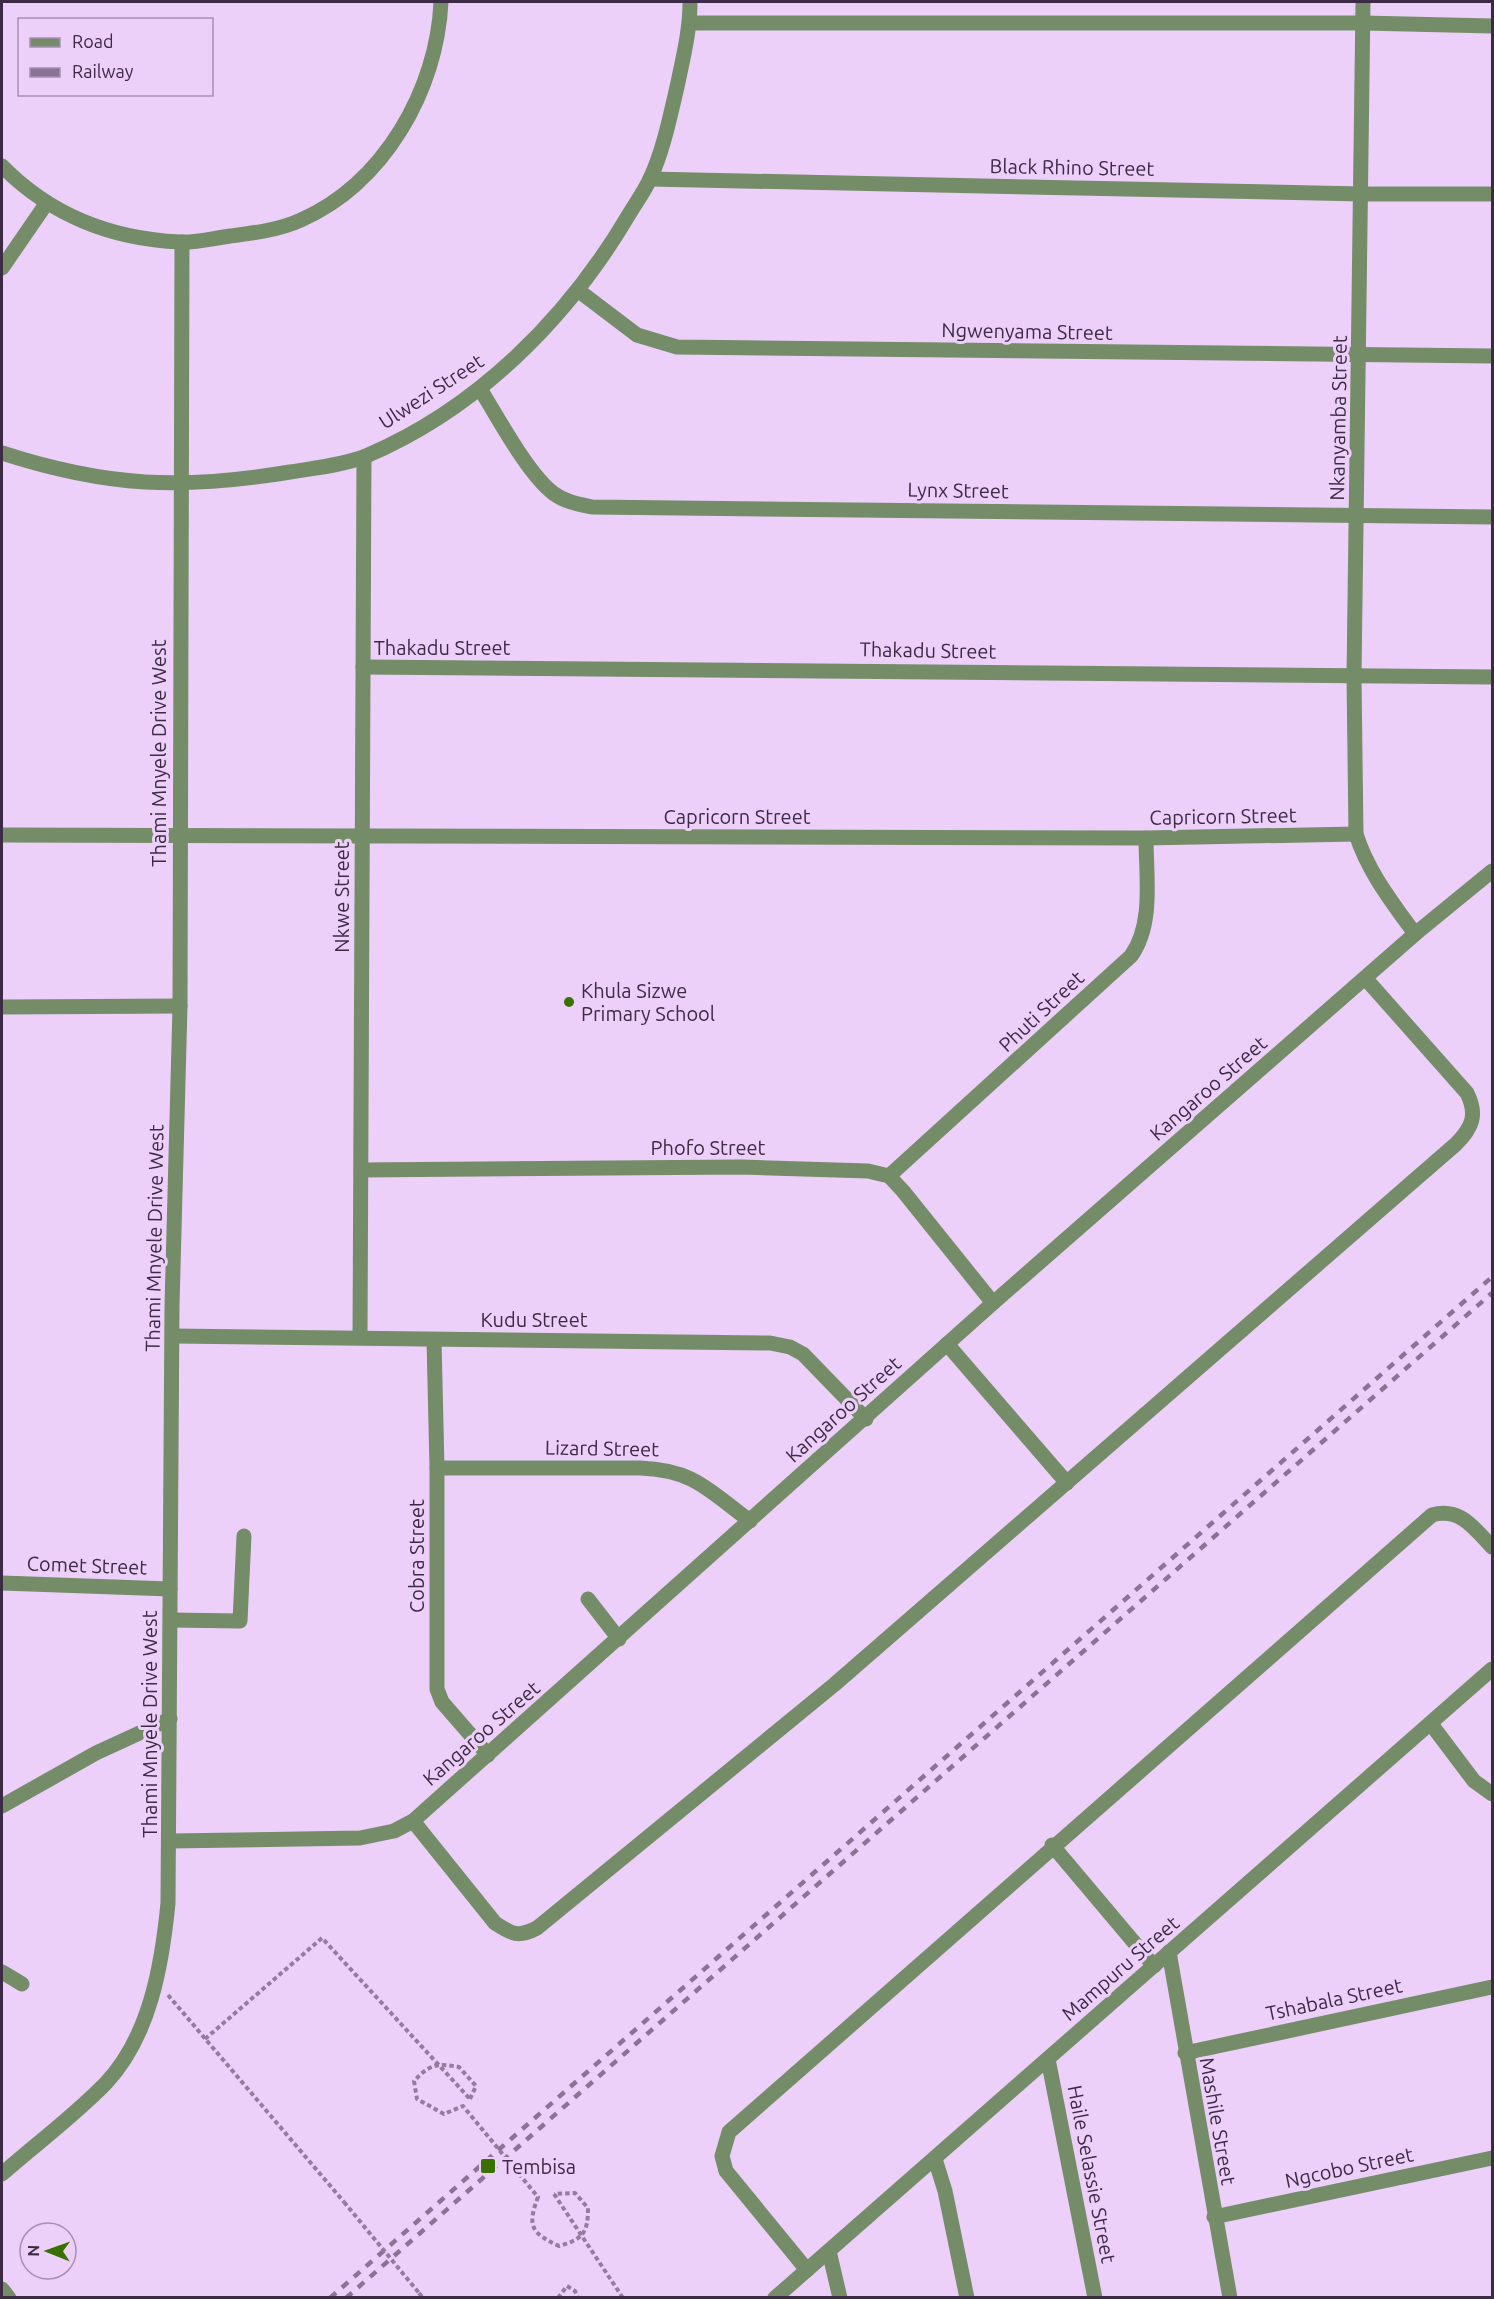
<svg xmlns="http://www.w3.org/2000/svg" width="1494" height="2299" viewBox="0 0 1494 2299" font-family="Ubuntu,sans-serif">
<style>
.lines{fill:none;stroke-linecap:round;stroke-linejoin:round}
.path{stroke:#937c9e;stroke-width:4;stroke-dasharray:4.5 3;stroke-linecap:butt}
.minor{stroke:#748d68;stroke-width:15}
.rail{stroke:#8b7395;stroke-width:4.5;stroke-dasharray:8 8;stroke-linecap:butt}
.path-bridge{stroke:#937c9e;stroke-width:4;stroke-dasharray:4.5 3;stroke-linecap:butt}
.poi-dot{fill:#387100;stroke:#edd0fa;stroke-width:2}
.labels{text-anchor:middle;dominant-baseline:central;stroke-width:6;stroke-linejoin:round;paint-order:stroke}
.street-label{font-size:20px;fill:#3d2a45;stroke:#edd0fa}
.poi-label{font-size:20px;fill:#3d2a45;stroke:#edd0fa;text-anchor:start}
</style>
<rect width="100%" height="100%" fill="#edd0fa"/>
<g class="lines">
<g class="path">
<path d="M168 1995 344 2202"/>
<path d="M205 2039 322 1938 470 2099"/>
<path d="M554 2194 623 2298"/>
<path d="M419 2293 423 2298"/>
<path d="M558 2298 567 2286 575 2291 578 2298"/>
</g>
<g class="minor">
<path d="M1363 2 1354 676 1356 834C1368 872 1392 902 1415 934"/>
<path d="M690 23H1363L1492 26"/>
<path d="M2 166C50 215 112 239 180 242 196 243 214 238 230 236 254 233 279 230 301 220 384 183 437 90 441 2"/>
<path d="M650 179 1362 194H1492"/>
<path d="M2 268 46 204"/>
<path d="M579 291 637 335 677 347 1492 356"/>
<path d="M480 389C498 417 527 473 553 493 565 502 578 504 592 507L1492 517"/>
<path d="M2 453C107 487 182 490 290 472 314 468 344 465 366 456 477 409 567 319 628 216 635 204 644 192 650 179 663 151 670 117 677 87 683 58 690 31 690 2"/>
<path d="M363 667 1492 677"/>
<path d="M2 835 1146 838 1356 834"/>
<path d="M2 1007 180 1006"/>
<path d="M361 1170 742 1167 868 1171 889 1176 903 1191 993 1303"/>
<path d="M889 1176 1131 956C1154 924 1146 876 1146 838"/>
<path d="M173 1336 770 1343 790 1347 803 1354 866 1419"/>
<path d="M360 1337 364 457"/>
<path d="M434 1340 437 1468V1689L442 1702 488 1755"/>
<path d="M947 1344 1067 1483"/>
<path d="M437 1468H640C694 1470 708 1490 750 1521"/>
<path d="M2 1583 170 1589"/>
<path d="M588 1599 619 1639"/>
<path d="M171 1620 240 1621 244 1536"/>
<path d="M1431 1724 1474 1781 1492 1794"/>
<path d="M2 1806 96 1753 170 1719"/>
<path d="M413 1821 495 1923C512 1934 518 1938 537 1928L835 1684 1456 1144C1472 1128 1478 1115 1467 1093L1366 979"/>
<path d="M169 1841 360 1838 394 1831 413 1821 993 1303 1415 934 1492 871"/>
<path d="M1052 1845 1154 1966"/>
<path d="M1169 1952 1230 2298"/>
<path d="M2 1972 22 1984"/>
<path d="M1185 2053 1492 1987"/>
<path d="M1048 2059 1095 2298"/>
<path d="M935 2159 945 2191 967 2298"/>
<path d="M2 2174C36 2144 74 2116 106 2083 150 2036 162 1965 168 1903L172 1306 180 1006 182 242"/>
<path d="M1214 2217 1492 2158"/>
<path d="M829 2251 840 2298"/>
<path d="M807 2270 726 2171 722 2156 729 2132 1432 1515C1460 1507 1474 1528 1492 1547"/>
<path d="M2 2289 9 2298"/>
<path d="M775 2298 1492 1669"/>
</g>
<g class="rail">
<path d="M330 2298 1492 1277"/>
<path d="M346 2298 1492 1293"/>
</g>
<g class="path-bridge">
<path d="M470 2099 476 2086 459 2067C437 2063 430 2064 414 2081L417 2099 444 2114 463 2106 538 2197C527 2226 531 2233 559 2246 583 2239 588 2233 588 2208L575 2193 554 2194"/>
<path d="M344 2202 419 2293"/>
</g>
</g>
<g class="poi-dot">
<circle cx="569" cy="1002" r="6"/>
<rect x="480" y="2158" width="16" height="16" rx="3"/>
</g>
<g class="labels">
<g class="street-label">
<text transform="translate(1072 167) rotate(1)">Black Rhino Street</text>
<text transform="translate(1027 331) rotate(1)">Ngwenyama Street</text>
<text transform="translate(431 391) rotate(-33)">Ulwezi Street</text>
<text transform="translate(1338 418) rotate(-89)">Nkanyamba Street</text>
<text transform="translate(958 490) rotate(1)">Lynx Street</text>
<text x="442" y="647">Thakadu Street</text>
<text transform="translate(928 650) rotate(1)">Thakadu Street</text>
<text transform="translate(158 753) rotate(-90)">Thami Mnyele Drive West</text>
<text x="737" y="816">Capricorn Street</text>
<text transform="translate(1223 816) rotate(-1)">Capricorn Street</text>
<text transform="translate(341 897) rotate(-90)">Nkwe Street</text>
<text transform="translate(1041 1011) rotate(-43)">Phuti Street</text>
<text transform="translate(1208 1088) rotate(-41)">Kangaroo Street</text>
<text x="708" y="1147">Phofo Street</text>
<text transform="translate(154 1238) rotate(-89)">Thami Mnyele Drive West</text>
<text x="534" y="1319">Kudu Street</text>
<text transform="translate(843 1409) rotate(-42)">Kangaroo Street</text>
<text transform="translate(602 1448) rotate(1)">Lizard Street</text>
<text transform="translate(416 1556) rotate(-90)">Cobra Street</text>
<text transform="translate(87 1565) rotate(2)">Comet Street</text>
<text transform="translate(149 1724) rotate(-90)">Thami Mnyele Drive West</text>
<text transform="translate(481 1733) rotate(-41)">Kangaroo Street</text>
<text transform="translate(1120 1968) rotate(-41)">Mampuru Street</text>
<text transform="translate(1334 1999) rotate(-12)">Tshabala Street</text>
<text transform="translate(1218 2121) rotate(80)">Mashile Street</text>
<text transform="translate(1349 2167) rotate(-12)">Ngcobo Street</text>
<text transform="translate(1092 2174) rotate(79)">Haile Selassie Street</text>
</g>
<g class="poi-label">
<text x="581" y="990">Khula Sizwe<tspan x="581" dy="23">Primary School</tspan></text>
<text x="502" y="2166">Tembisa</text>
</g>
</g>
<rect width="1494" height="2299" fill="none" stroke="#3d2a45" stroke-width="6"/>
<rect x="18" y="18" width="195" height="78" fill="#edd0fa" stroke="#a78eb2" stroke-width="1.5"/>
<rect x="30" y="38" width="30" height="9" fill="#748d68" stroke="#a78eb2" stroke-width="1.5"/>
<text x="72" y="48" font-size="18" fill="#3d2a45">Road</text>
<rect x="30" y="68" width="30" height="9" fill="#8b7395" stroke="#a78eb2" stroke-width="1.5"/>
<text x="72" y="78" font-size="18" fill="#3d2a45">Railway</text>
<g transform="translate(48 2251) rotate(271)"><circle r="28" fill="#edd0fa" stroke="#a78eb2" stroke-width="1.5"/>
<path d="M0-4.5L10 22L0 15L-10 22Z" fill="#387100"/>
<text y="-9" font-size="16" font-weight="bold" text-anchor="middle" fill="#3d2a45">N</text>
</g>
</svg>
